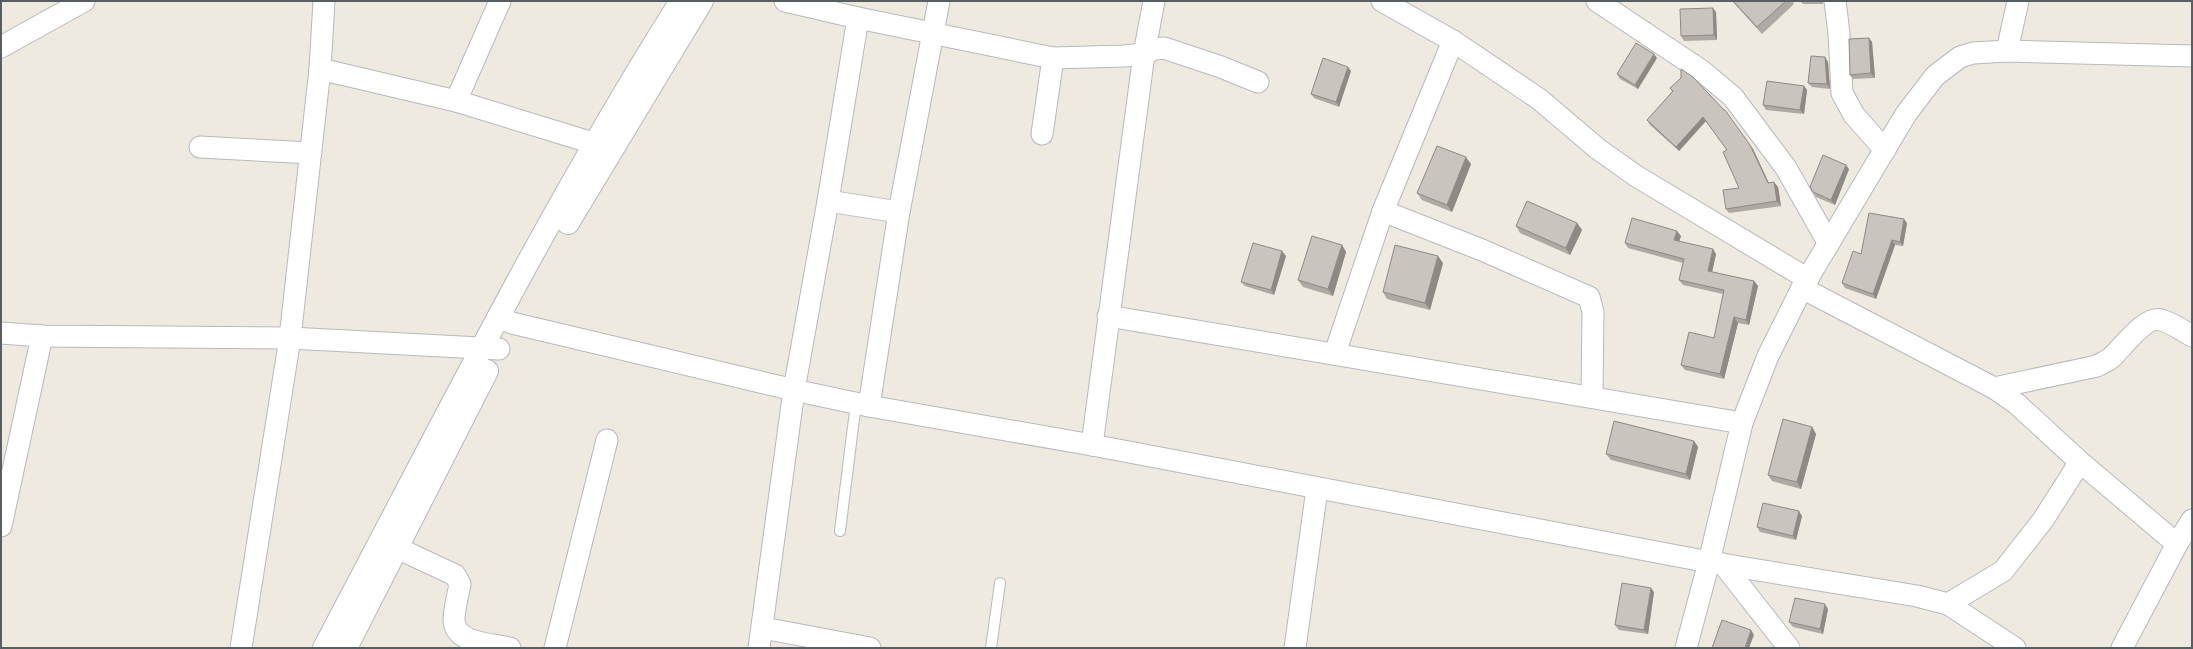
<svg xmlns="http://www.w3.org/2000/svg" width="2193" height="649" viewBox="0 0 2193 649" font-family="Mulish,sans-serif">
<style>
.lines{fill:none;stroke-linecap:round;stroke-linejoin:round}
.service-casing{stroke:#b6b9be;stroke-width:12}
.minor-casing{stroke:#b6b9be;stroke-width:23}
.tertiary-casing{stroke:#b6b9be;stroke-width:24}
.service{stroke:#fff;stroke-width:10}
.minor{stroke:#fff;stroke-width:21}
.tertiary{stroke:#fff;stroke-width:22}
.wall{fill:#ada9a3}
.shaded-wall{fill:#8d8984}
.building{fill:#c9c4bd;stroke:#8d8984}
</style>
<rect width="100%" height="100%" fill="#eeeae0"/>
<g class="lines">
<defs>
<g id="service">
<path d="M840 531 856 403"/>
<path d="M991 648 1000 583"/>
</g>
<g id="minor">
<path d="M785 1 858 18 1053 58 1124 56 1144 54 1155 49 1164 48 1221 67 1258 82"/>
<path d="M1382 1 1453 41 1539 99 1598 149 1636 176 1808 279"/>
<path d="M1597 1 1702 71 1733 97 1786 168 1829 244"/>
<path d="M1835 1 1839 33 1842 93 1854 115 1885 150"/>
<path d="M1 47 84 1"/>
<path d="M2007 51 2018 1"/>
<path d="M320 69 456 101 596 144"/>
<path d="M456 101 500 1"/>
<path d="M1042 134 1053 58"/>
<path d="M200 147 311 153"/>
<path d="M828 201 899 212"/>
<path d="M1383 211 1482 250 1589 297 1593 312 1592 396"/>
<path d="M1802 288 1994 388 2017 404 2080 462 2177 544"/>
<path d="M1108 316 1742 423"/>
<path d="M498 317 512 323 794 390 869 406 1092 445 1709 562 1917 596 1948 604 2003 571 2043 520 2080 462"/>
<path d="M1 333 42 336 290 338 499 349"/>
<path d="M1335 353 1383 211 1453 41"/>
<path d="M1994 388 2097 366C2102 363 2107 361 2111 358 2122 348 2146 315 2161 320 2172 323 2182 330 2192 336"/>
<path d="M869 406 899 212 939 1"/>
<path d="M1092 445 1144 54 1154 1"/>
<path d="M1 526 42 336"/>
<path d="M397 548 455 575 460 584C458 595 454 609 454 620 455 644 492 644 510 648"/>
<path d="M1723 564 1789 648"/>
<path d="M1948 604 2015 648"/>
<path d="M763 628 870 648"/>
<path d="M241 648 290 338 320 69 324 1"/>
<path d="M555 648 607 440"/>
<path d="M759 648 794 390 828 201 858 18"/>
<path d="M1295 648 1317 489"/>
<path d="M1686 648 1709 562 1742 423 1768 356 1802 288 1906 114 1935 76 1960 57 1973 53 2007 51 2192 56"/>
<path d="M2122 648 2177 544 2192 520"/>
</g>
<g id="tertiary">
<path d="M568 223 702 1"/>
<path d="M324 648C439 431 549 209 681 1"/>
<path d="M346 648 487 371"/>
</g>
</defs>
<use href="#service" class="service-casing"/>
<use href="#minor" class="minor-casing"/>
<use href="#tertiary" class="tertiary-casing"/>
<use href="#service" class="service"/>
<use href="#minor" class="minor"/>
<use href="#tertiary" class="tertiary"/>
</g>
<g class="wall">
<path d="M1732 1H1792L1794 4 1762 34Z"/>
<path d="M1800 1H1824L1823 4H1803Z"/>
<path d="M1716 12 1717 40 1684 41 1681 36Z"/>
<path d="M1869 38 1872 42 1875 78 1853 79 1850 75Z"/>
<path d="M1825 57 1828 62 1830 89 1812 87 1808 83Z"/>
<path d="M1657 58 1638 89 1620 79 1617 74Z"/>
<path d="M1351 71 1339 107 1314 98 1311 94Z"/>
<path d="M1804 86 1807 90 1804 114 1766 110 1763 105Z"/>
<path d="M1670 88 1753 149 1769 183 1778 187 1781 206 1729 213 1726 209 1739 188 1727 150 1706 121 1679 151 1650 125 1647 120 1672 92Z"/>
<path d="M1471 164 1452 212 1422 200 1417 193Z"/>
<path d="M1849 169 1835 205 1816 197 1813 192Z"/>
<path d="M1577 223 1582 230 1570 255 1520 233 1516 226Z"/>
<path d="M1907 223 1903 246 1895 245 1876 299 1845 288 1842 283Z"/>
<path d="M1681 236 1679 241 1716 254 1712 272 1754 281 1758 286 1749 325 1738 323 1724 379 1685 370 1681 365 1714 338 1723 294 1683 285 1679 280 1683 263 1628 248 1625 243Z"/>
<path d="M1342 245 1346 252 1333 296 1303 287 1298 280Z"/>
<path d="M1286 256 1274 295 1245 286 1241 282Z"/>
<path d="M1443 263 1430 310 1387 299 1383 292Z"/>
<path d="M1812 427 1816 434 1801 489 1772 481 1768 475Z"/>
<path d="M1694 441 1698 447 1690 480 1611 460 1606 454Z"/>
<path d="M1802 516 1796 540 1760 532 1757 527Z"/>
<path d="M1654 592 1648 634 1619 630 1615 625Z"/>
<path d="M1828 609 1823 634 1793 627 1789 622Z"/>
</g>
<g class="shaded-wall">
<path d="M1713 8 1716 12 1717 40 1714 35Z"/>
<path d="M1869 38 1872 42 1875 78 1871 73Z"/>
<path d="M1654 54 1657 58 1638 89 1635 85Z"/>
<path d="M1825 57 1828 62 1830 89 1827 84Z"/>
<path d="M1348 67 1351 71 1339 107 1336 102Z"/>
<path d="M1804 86 1807 90 1804 114 1800 110Z"/>
<path d="M1703 117 1706 121 1679 151 1676 147Z"/>
<path d="M1750 145 1753 149 1771 188 1768 183Z"/>
<path d="M1466 157 1471 164 1452 212 1447 205Z"/>
<path d="M1846 165 1849 169 1835 205 1831 200Z"/>
<path d="M1774 182 1778 187 1781 206 1777 201Z"/>
<path d="M1904 219 1907 223 1903 246 1900 242Z"/>
<path d="M1577 223 1582 230 1570 255 1566 248Z"/>
<path d="M1677 231 1681 236 1678 245 1674 240Z"/>
<path d="M1892 240 1895 245 1876 299 1873 294Z"/>
<path d="M1342 245 1346 252 1333 296 1328 289Z"/>
<path d="M1713 249 1716 254 1711 277 1708 271Z"/>
<path d="M1282 251 1286 256 1274 295 1271 290Z"/>
<path d="M1438 256 1443 263 1430 310 1425 303Z"/>
<path d="M1754 281 1758 286 1749 325 1746 320Z"/>
<path d="M1734 317 1738 323 1724 379 1720 374Z"/>
<path d="M1812 427 1816 434 1801 489 1797 482Z"/>
<path d="M1694 441 1698 447 1690 480 1686 474Z"/>
<path d="M1799 511 1802 516 1796 540 1793 536Z"/>
<path d="M1651 588 1654 592 1648 634 1644 630Z"/>
<path d="M1825 604 1828 609 1823 634 1820 629Z"/>
<path d="M1751 630 1754 635 1749 648H1745Z"/>
</g>
<g class="building">
<path d="M1733 1H1786L1757 27Z"/>
<path d="M1713 8 1714 35 1681 36 1680 9Z"/>
<path d="M1869 38 1871 73 1850 75 1849 39Z"/>
<path d="M1636 43 1654 54 1635 85 1617 74Z"/>
<path d="M1811 56 1825 57 1827 84 1808 83Z"/>
<path d="M1323 58 1348 67 1336 102 1311 94Z"/>
<path d="M1681 69 1693 77 1724 110H1725L1750 145 1768 183 1774 182 1777 201 1726 209 1723 190 1739 188 1723 152 1727 150 1703 117 1676 147 1647 120 1673 91 1670 88 1681 78Z"/>
<path d="M1767 81 1804 86 1800 110 1763 105Z"/>
<path d="M1437 146 1466 157 1447 205 1417 193Z"/>
<path d="M1823 155 1846 165 1831 200 1813 192 1810 187Z"/>
<path d="M1527 201 1577 223 1566 248 1516 226Z"/>
<path d="M1869 213 1904 219 1900 242 1892 240 1873 294 1842 283 1853 251 1861 254Z"/>
<path d="M1632 218 1677 231 1674 240 1713 249 1708 271 1754 281 1746 320 1734 317 1720 374 1681 365 1689 332 1714 338 1724 290 1679 280 1684 259 1625 243Z"/>
<path d="M1312 236 1342 245 1328 289 1298 280Z"/>
<path d="M1253 243 1282 251 1271 290 1241 282Z"/>
<path d="M1395 245 1438 256 1425 303 1383 292Z"/>
<path d="M1783 419 1812 427 1797 482 1768 475Z"/>
<path d="M1614 421 1694 441 1686 474 1606 454Z"/>
<path d="M1763 503 1799 511 1793 536 1757 527Z"/>
<path d="M1622 583 1651 588 1644 630 1615 625Z"/>
<path d="M1795 598 1825 604 1820 629 1789 622Z"/>
<path d="M1722 620 1751 630 1745 648H1712Z"/>
</g>
<rect width="2193" height="649" fill="none" stroke="#595e63" stroke-width="4"/>
</svg>
